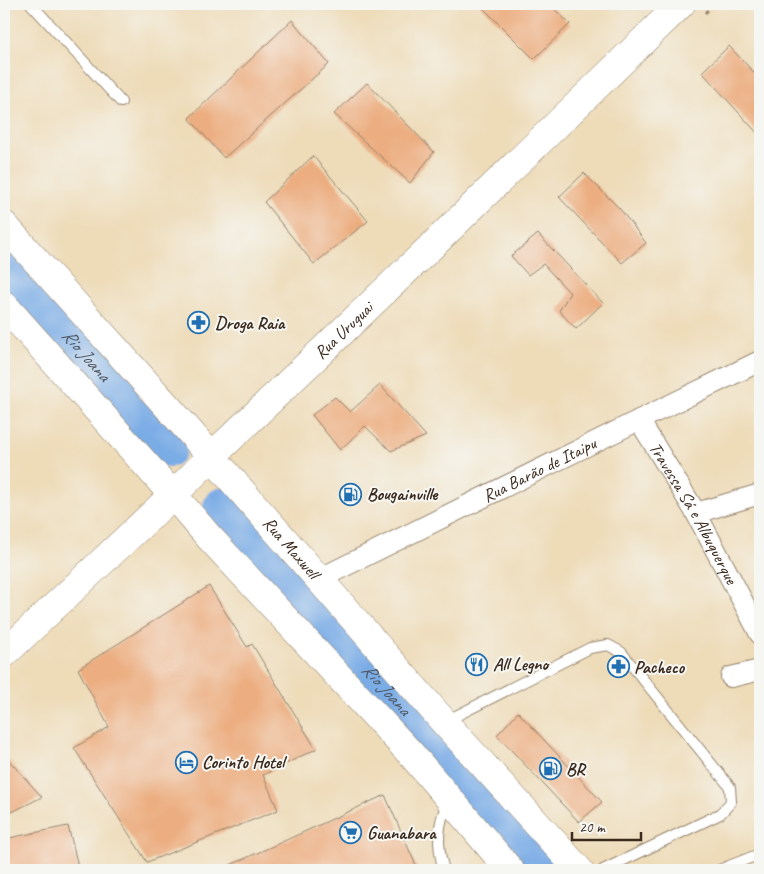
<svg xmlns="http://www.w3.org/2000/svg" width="764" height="874" viewBox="0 0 764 874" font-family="Caveat,sans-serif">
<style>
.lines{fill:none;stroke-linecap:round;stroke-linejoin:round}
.river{stroke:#7aace6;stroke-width:41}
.building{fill:#ecad80}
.lane-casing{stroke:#94836c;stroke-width:12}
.street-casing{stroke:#94836c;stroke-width:22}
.secondary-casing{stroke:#94836c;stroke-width:29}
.path{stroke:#94836c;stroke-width:3;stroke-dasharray:4 4;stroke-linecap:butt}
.lane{stroke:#fff;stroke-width:10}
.street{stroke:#fff;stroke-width:20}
.secondary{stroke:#fff;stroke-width:28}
.labels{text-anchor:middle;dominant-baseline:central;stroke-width:4;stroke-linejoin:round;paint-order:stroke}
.poi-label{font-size:18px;font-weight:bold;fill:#3b2a1e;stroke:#f6f6f2;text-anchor:start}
.street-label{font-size:18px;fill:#3b2a1e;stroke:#f6f6f2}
.water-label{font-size:19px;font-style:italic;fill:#515864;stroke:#f6f6f2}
</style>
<rect width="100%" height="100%" fill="#f6f6f2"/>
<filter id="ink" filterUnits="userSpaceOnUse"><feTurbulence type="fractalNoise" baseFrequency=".02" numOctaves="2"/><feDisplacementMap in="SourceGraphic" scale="10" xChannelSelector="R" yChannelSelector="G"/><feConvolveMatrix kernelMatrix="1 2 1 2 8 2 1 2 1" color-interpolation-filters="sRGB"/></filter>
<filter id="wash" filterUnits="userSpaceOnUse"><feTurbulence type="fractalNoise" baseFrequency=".0096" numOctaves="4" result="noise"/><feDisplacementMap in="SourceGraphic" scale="20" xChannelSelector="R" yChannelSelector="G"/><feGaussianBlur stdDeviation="1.12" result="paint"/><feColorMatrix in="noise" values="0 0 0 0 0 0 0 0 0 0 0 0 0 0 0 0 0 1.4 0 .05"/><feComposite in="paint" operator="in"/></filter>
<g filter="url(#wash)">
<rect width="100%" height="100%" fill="#eedcb9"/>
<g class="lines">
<g class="river">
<path id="s1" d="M4 262 167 447"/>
<path id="s2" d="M223 508 549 870"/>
</g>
</g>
<g id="blocks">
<g class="building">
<path d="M479 4H549L570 24 534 59Z"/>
<path d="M292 20 329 64 224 158 189 118Z"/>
<path d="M729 46 760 79V136L702 72Z"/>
<path d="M367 83 434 152 410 183 334 114Z"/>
<path d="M313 156 368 221 314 264 264 202Z"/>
<path d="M584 173 620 209 646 243 622 263 559 197Z"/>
<path d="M538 234 603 303 576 329 559 311 570 293 543 264 528 275 511 256Z"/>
<path d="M380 385 426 436 391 451 365 426 340 450 312 415 335 397 350 412Z"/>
<path d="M209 586 247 647 252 644 316 749 263 775 278 810 147 862 74 748 109 727 78 669Z"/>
<path d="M518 712 602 802 579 822 497 735Z"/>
<path d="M4 755 42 797 4 816Z"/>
<path d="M385 795 418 870H219L282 842Z"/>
<path d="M68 826 79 870H4V839Z"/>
</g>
</g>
</g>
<g filter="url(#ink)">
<use href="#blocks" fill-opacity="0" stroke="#94836c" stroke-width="1"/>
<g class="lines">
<defs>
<g id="lane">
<path d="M31 4 121 102"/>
<path d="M444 722 590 648 608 645 621 652 730 787 731 802 720 814 603 870"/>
<path d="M444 870C437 848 437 824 448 802"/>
<path d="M719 870 757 855H760"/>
</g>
<g id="street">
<path id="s3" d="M639 420 696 513 760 634"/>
<path d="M696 513 760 494"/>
<path id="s4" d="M319 579 639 420 760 361"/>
<path d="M731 677 760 670"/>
</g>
<g id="secondary">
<path id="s5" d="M4 225 175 415 444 722 579 870"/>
<path d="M4 305 173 495 209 537 412 755 510 870"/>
<path id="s6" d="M4 654 173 495 211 457 436 242 681 4"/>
</g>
</defs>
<use href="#lane" class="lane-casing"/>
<use href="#street" class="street-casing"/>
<use href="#secondary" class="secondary-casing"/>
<path class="path" d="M705 13 714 4"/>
<use href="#lane" class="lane"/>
<use href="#street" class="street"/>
<use href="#secondary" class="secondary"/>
</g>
</g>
<defs>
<symbol id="pharmacy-ring" viewBox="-11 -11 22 22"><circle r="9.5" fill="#f6f6f2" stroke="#1f6fb2" stroke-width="1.5"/><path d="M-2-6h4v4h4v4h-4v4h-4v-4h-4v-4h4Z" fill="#1f6fb2"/></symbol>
<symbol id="fuel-ring" viewBox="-11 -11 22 22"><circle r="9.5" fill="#f6f6f2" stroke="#1f6fb2" stroke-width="1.5"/><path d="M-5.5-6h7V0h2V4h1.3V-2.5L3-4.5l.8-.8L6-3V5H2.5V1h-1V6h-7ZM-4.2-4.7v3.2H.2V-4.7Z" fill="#1f6fb2"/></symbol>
<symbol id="restaurant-ring" viewBox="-11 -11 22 22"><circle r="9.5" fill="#f6f6f2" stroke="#1f6fb2" stroke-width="1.5"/><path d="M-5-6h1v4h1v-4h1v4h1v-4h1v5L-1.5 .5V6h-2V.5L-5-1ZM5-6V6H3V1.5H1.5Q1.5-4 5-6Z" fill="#1f6fb2"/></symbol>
<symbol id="hotel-ring" viewBox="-11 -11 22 22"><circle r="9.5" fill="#f6f6f2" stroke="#1f6fb2" stroke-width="1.5"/><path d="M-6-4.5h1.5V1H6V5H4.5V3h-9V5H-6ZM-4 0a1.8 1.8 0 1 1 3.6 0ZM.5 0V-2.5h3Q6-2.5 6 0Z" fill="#1f6fb2"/></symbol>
<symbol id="supermarket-ring" viewBox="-11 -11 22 22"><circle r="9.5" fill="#f6f6f2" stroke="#1f6fb2" stroke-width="1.5"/><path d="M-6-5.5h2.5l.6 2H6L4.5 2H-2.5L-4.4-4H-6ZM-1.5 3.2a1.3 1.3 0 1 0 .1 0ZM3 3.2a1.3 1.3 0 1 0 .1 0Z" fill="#1f6fb2"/></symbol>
</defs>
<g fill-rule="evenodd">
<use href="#pharmacy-ring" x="186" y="310" width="25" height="25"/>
<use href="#fuel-ring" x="338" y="482" width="25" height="25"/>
<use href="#restaurant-ring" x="464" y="652" width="25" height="25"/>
<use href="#pharmacy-ring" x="606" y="654" width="25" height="25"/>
<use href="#hotel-ring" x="174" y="750" width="25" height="25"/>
<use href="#fuel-ring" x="538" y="756" width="25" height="25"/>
<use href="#supermarket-ring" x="338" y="820" width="25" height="25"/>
</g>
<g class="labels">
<g class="poi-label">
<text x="215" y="323">Droga Raia</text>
<text x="367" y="494">Bougainville</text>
<text x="493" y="664">All Legno</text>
<text x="634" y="667">Pacheco</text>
<text x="202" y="762">Corinto Hotel</text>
<text x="566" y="769">BR</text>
<text x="367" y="833">Guanabara</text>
</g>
<g class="street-label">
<text stroke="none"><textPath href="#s6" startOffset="469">Rua Uruguai</textPath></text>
<text stroke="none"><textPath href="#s4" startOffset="246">Rua Barão de Itaipu</textPath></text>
<text stroke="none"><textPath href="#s3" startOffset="108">Travessa Sá e Albuquerque</textPath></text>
<text stroke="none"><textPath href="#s5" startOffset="432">Rua Maxwell</textPath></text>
</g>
<g class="water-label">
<text stroke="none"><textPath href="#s1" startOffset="124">Rio Joana</textPath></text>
<text stroke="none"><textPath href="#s2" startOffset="244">Rio Joana</textPath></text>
</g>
</g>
<rect width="764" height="874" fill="none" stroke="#f6f6f2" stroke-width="20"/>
<path d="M572 832v8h69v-8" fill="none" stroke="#3b2a1e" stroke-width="2.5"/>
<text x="579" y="832" font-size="15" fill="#3b2a1e" stroke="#f6f6f2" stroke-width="4" paint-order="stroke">20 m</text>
</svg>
